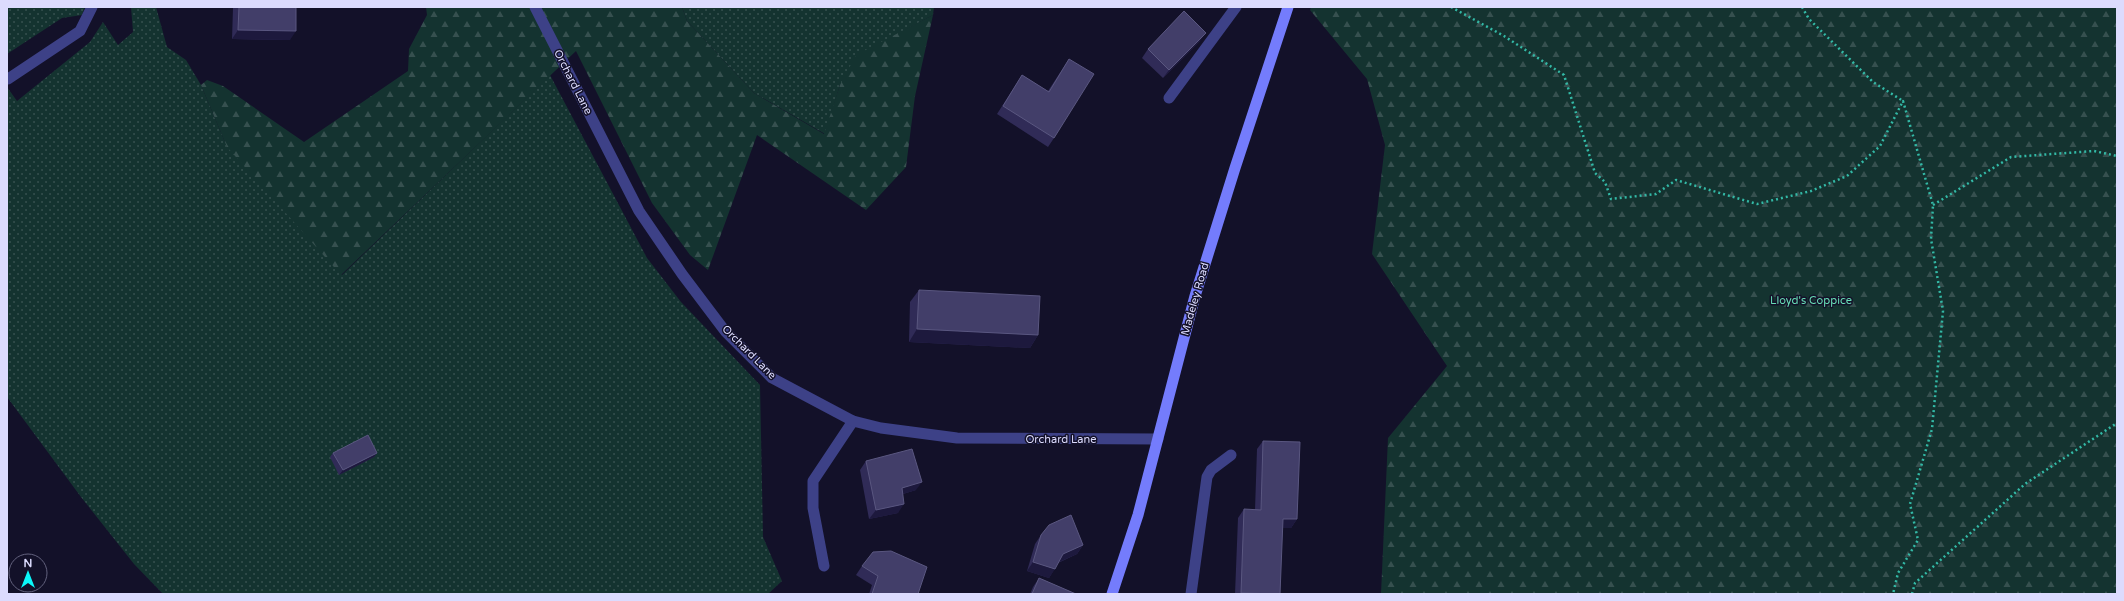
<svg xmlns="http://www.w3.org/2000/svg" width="2124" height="601" viewBox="0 0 2124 601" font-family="'Varela Round',sans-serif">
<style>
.grass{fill:url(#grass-dots)}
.forest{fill:url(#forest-firs)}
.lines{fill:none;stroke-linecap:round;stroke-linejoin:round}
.path{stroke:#33b9a6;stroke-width:2.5;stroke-dasharray:2 3;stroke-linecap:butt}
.service{stroke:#3d4187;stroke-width:11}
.minor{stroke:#3d4187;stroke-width:11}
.secondary{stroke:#747cfc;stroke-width:11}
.wall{fill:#302b57}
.shaded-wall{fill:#1d193d}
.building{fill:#423e69;stroke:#5a5780}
.labels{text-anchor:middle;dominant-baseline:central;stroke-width:3;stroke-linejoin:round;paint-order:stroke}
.street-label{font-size:11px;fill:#dcdbfe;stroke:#131129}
.park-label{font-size:11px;fill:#67deb6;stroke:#131129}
</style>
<defs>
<pattern id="grass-dots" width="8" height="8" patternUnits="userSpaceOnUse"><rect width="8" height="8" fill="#143330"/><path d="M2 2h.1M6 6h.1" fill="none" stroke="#36504f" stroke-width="1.8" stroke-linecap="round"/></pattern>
<pattern id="forest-firs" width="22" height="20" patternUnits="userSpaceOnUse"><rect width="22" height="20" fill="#143330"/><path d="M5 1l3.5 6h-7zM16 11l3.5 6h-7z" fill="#36504f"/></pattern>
</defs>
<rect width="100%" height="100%" fill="#131129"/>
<g class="grass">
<path d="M7 7H85L82 15 62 18 7 54Z"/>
<path d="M131 7H156L167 47 186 60 201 85 225 142 342 275 550 75 647 258 681 302 760 385 763 537 782 581 768 594H163L134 564 81 497 7 397V87L17 101 90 42 103 22 118 45 133 32Z"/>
<path d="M682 7H934L933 15 896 35 840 85 825 134 754 93 687 21Z"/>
</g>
<g class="forest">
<path d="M426 7H682L687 21 754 93 824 134 840 85 856 55 933 15 915 96 906 167 866 210 757 135 708 270 690 255 652 203 576 51 341 275 227 147 201 85 207 80 223 86 304 142 408 71 409 49 427 15Z"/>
<path d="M1311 7H2117V594H1381L1388 438 1447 366 1372 254 1385 145 1367 79 1310 10Z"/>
</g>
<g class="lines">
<g class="path">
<path d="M1451 7 1504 36 1564 75 1595 173 1605 182 1611 199 1656 194 1676 180 1757 204 1811 191 1847 176 1880 146 1903 101 1933 205 1931 239 1943 311 1932 429 1910 504 1918 540 1898 573 1893 594"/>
<path d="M1802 7 1809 19 1873 82 1903 101"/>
<path d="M1933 205 2011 157 2094 151 2117 156"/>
<path d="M1912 594 1915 583 2025 484 2117 423"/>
</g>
<g class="service">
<path d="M8 79 80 31 92 7"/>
<path d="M1169 98 1236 7"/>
<path d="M824 566 813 508V481L853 421"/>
</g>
<g class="minor">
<path d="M535 7 639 211 682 274 725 331 772 378 853 421 881 428 957 438 1158 439"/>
<path d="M1191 594 1207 477 1211 470 1231 455"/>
</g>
<path class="secondary" d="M1112 594 1138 515 1195 296 1235 168 1288 7"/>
</g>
<g class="wall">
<path d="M233 7H296L290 40 232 39Z"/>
<path d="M1200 41 1163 78 1142 58 1148 49Z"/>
<path d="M1069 59 1054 138 1048 147 997 114 1022 75 1048 91Z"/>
<path d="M919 290 1038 335 1030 348 909 342 910 302Z"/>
<path d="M1263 441 1297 519 1291 528H1282L1280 594H1235L1238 518 1244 509 1255 510 1257 449Z"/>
<path d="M333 453H377L374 457 339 475 330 457Z"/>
<path d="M866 461 916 490 903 494 898 513 869 519 860 470Z"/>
<path d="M1041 535 1083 545 1077 554 1058 563 1049 578 1027 571 1035 544Z"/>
<path d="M862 566 918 594H869L872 585 856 575Z"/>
<path d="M1039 578 1076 594H1030L1033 587Z"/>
</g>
<g class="shaded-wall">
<path d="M238 30 296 31 290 40 232 39Z"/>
<path d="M1206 33 1200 41 1163 78 1169 70Z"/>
<path d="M917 329 1038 335 1030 348 909 342Z"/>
<path d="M377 453 374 457 339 475 343 470Z"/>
<path d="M922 482 916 490 896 496 902 488Z"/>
<path d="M904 504 898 513 869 519 876 510Z"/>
<path d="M1283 519H1297L1291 528H1277Z"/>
<path d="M1083 545 1077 554 1057 563 1063 554Z"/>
<path d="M1033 562 1055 569 1049 578 1027 571Z"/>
<path d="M1241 593 1267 594H1240Z"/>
</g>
<g class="building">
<path d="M239 7H296V31L238 30Z"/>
<path d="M1184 11 1206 33 1169 70 1148 49Z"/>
<path d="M1069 59 1094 74 1054 138 1003 106 1022 75 1049 92Z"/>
<path d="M919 290 1040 296 1038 335 917 329Z"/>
<path d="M368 435 377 453 343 470 333 453Z"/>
<path d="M1263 441 1300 442 1297 519H1283L1280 594 1241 593 1244 509 1261 510Z"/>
<path d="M912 449 922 482 902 488 904 504 876 510 866 461Z"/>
<path d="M1071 515 1083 545 1063 554 1055 569 1033 562 1041 535 1049 525Z"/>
<path d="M891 551 927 567 918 594H872L878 576 862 566 873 552Z"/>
<path d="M1039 578 1076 594H1032Z"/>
</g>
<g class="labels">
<g class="street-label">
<text transform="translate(573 82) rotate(63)">Orchard Lane</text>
<text transform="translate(1195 299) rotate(-74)">Madeley Road</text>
<text transform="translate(749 352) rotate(45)">Orchard Lane</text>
<text x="1061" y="439">Orchard Lane</text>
</g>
<g class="park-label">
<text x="1811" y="300">Lloyd's Coppice</text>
</g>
</g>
<rect width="2124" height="601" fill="none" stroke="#dcdbfe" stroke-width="16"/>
<g transform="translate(28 573)"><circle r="19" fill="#131129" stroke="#63627e"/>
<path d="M0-3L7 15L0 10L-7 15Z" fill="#0bf6f9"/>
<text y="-6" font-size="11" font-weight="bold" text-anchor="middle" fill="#dcdbfe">N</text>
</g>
</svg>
